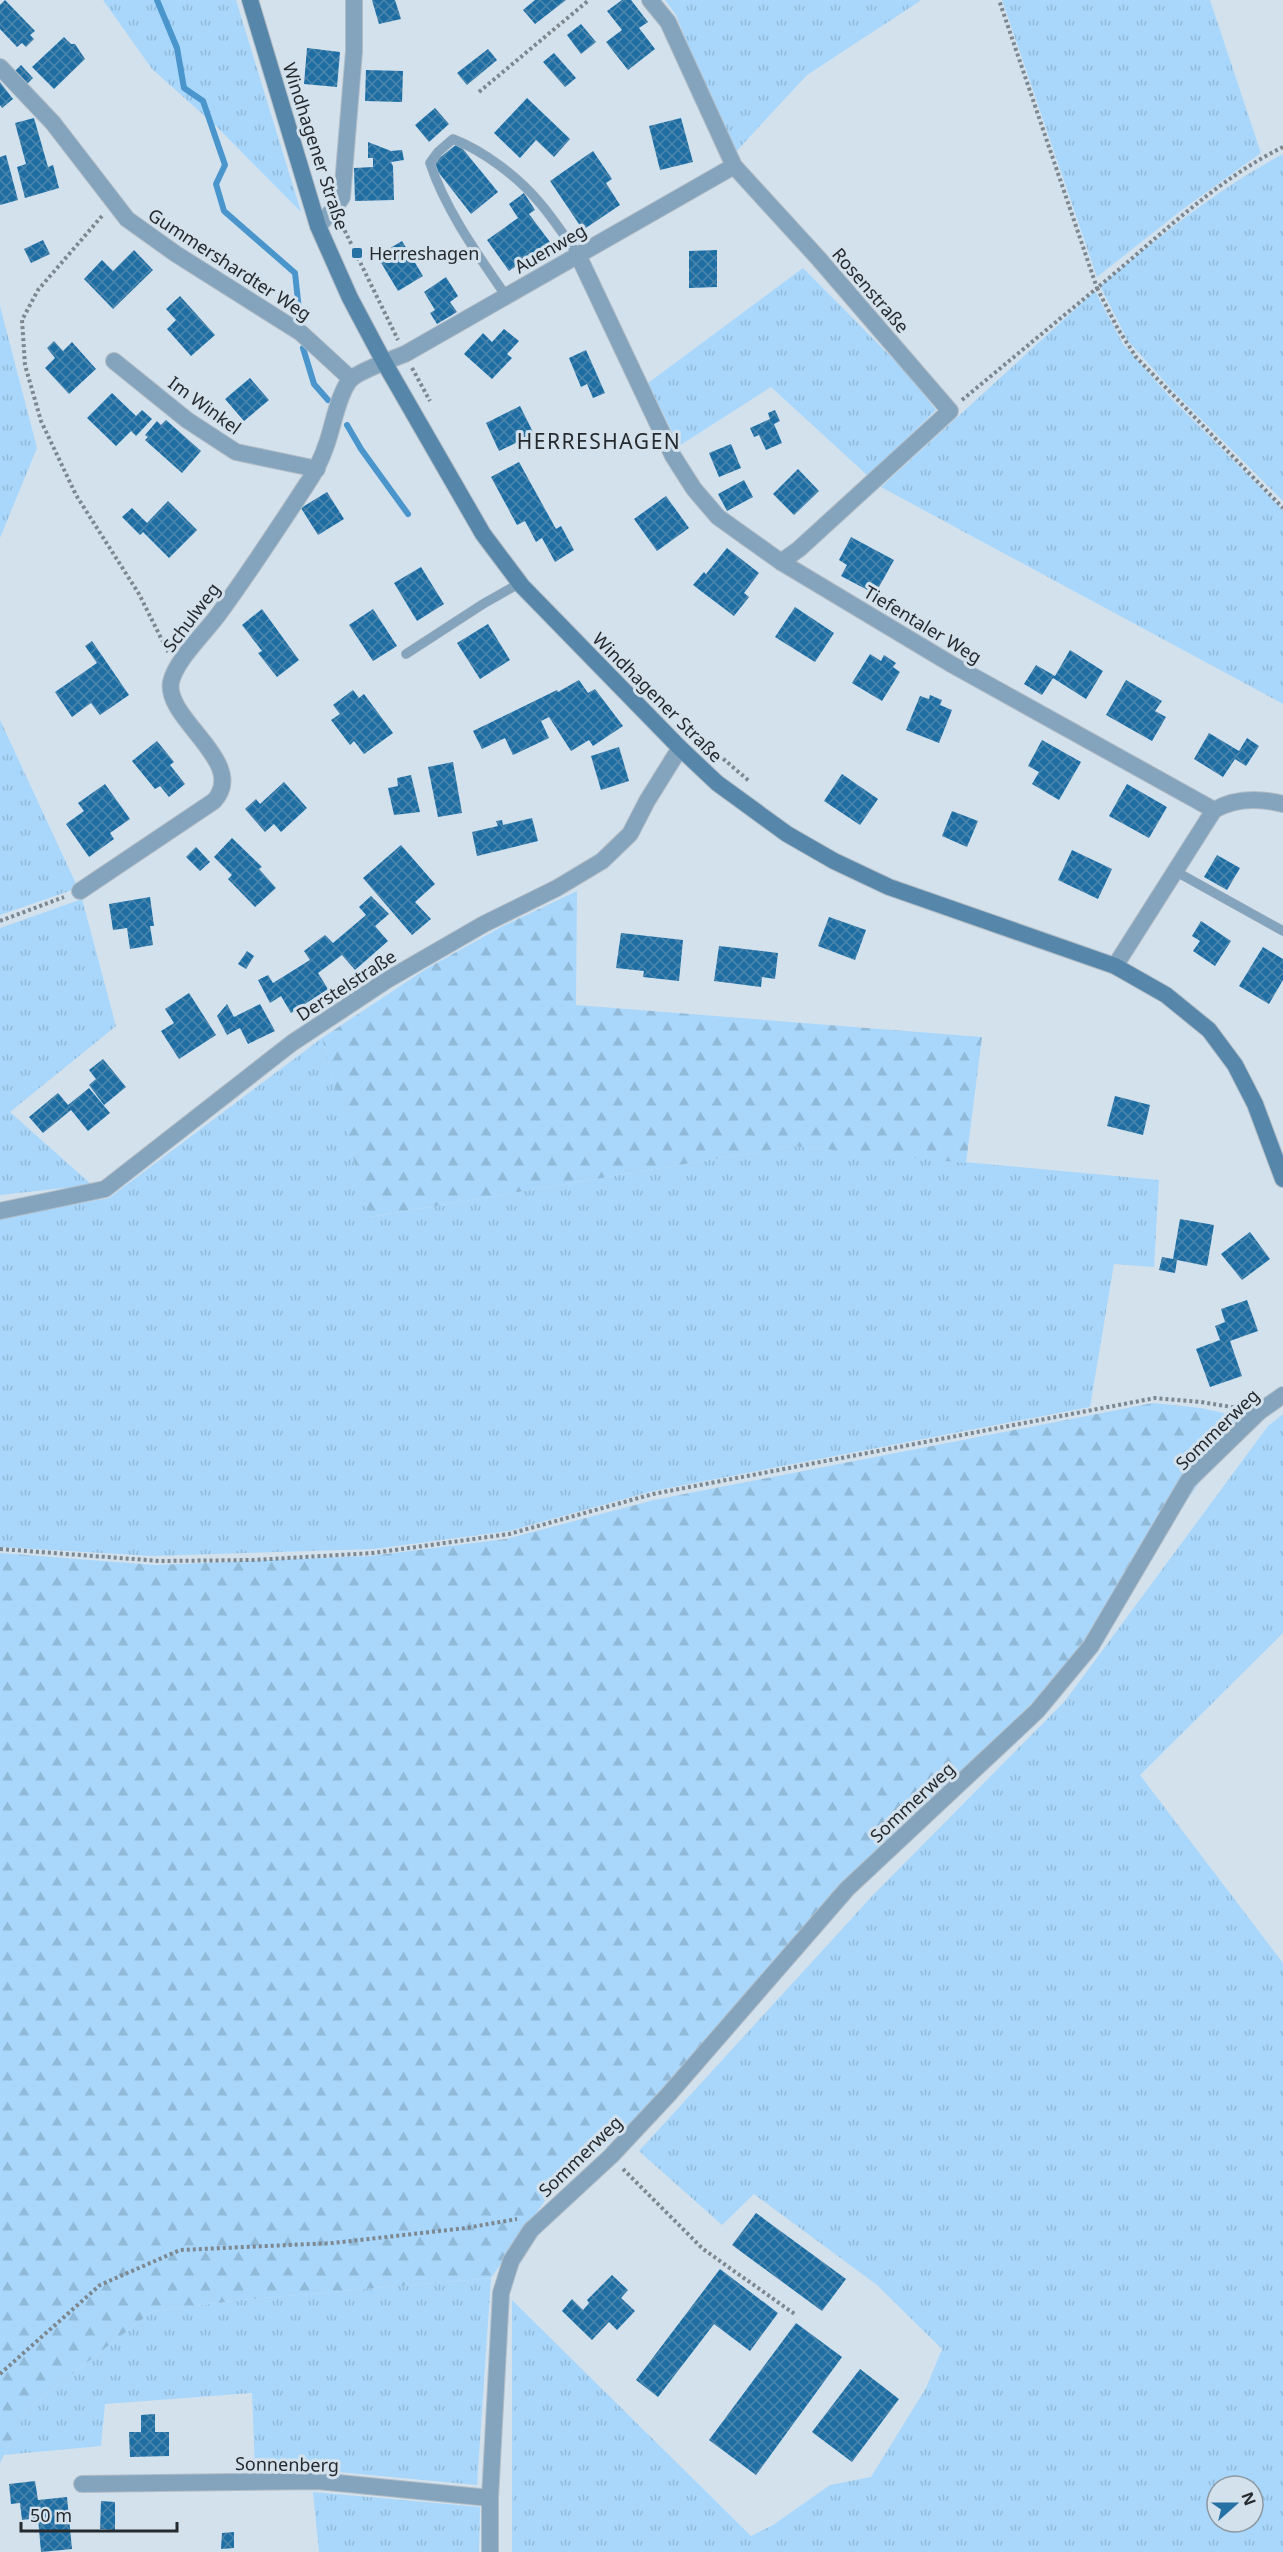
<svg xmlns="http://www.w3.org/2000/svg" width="1283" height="2552" viewBox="0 0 1283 2552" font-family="'Noto Sans',sans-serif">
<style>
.grass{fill:url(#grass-tufts);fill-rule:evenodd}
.forest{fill:url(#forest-firs)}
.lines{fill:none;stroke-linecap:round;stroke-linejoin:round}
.stream{stroke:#4995cc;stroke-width:6}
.building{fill:url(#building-cross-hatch)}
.service-casing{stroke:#b0bcc6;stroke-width:10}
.minor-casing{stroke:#b0bcc6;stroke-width:18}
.tertiary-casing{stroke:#b0bcc6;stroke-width:18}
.secondary-casing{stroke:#b0bcc6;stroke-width:18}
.path{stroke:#7d878f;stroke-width:4;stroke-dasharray:3 3;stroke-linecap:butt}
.service{stroke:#84a3bc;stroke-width:9}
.minor{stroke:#84a3bc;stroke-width:16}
.tertiary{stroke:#84a3bc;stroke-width:16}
.secondary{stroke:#5686aa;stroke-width:16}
.poi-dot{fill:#2671a4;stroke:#d3e1ec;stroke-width:2}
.labels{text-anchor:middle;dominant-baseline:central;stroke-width:6;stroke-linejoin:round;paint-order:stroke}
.street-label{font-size:18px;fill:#252a2f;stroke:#d3e1ec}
.poi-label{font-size:18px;fill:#252a2f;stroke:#d3e1ec;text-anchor:start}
.quarter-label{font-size:21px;letter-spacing:1.5px;fill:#252a2f;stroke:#d3e1ec}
</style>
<defs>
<pattern id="grass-tufts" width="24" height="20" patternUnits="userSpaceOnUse" patternTransform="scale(1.5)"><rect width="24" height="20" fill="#a9d7fc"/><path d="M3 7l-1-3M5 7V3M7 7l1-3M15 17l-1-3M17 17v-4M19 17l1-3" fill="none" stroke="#91b9d8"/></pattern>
<pattern id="forest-firs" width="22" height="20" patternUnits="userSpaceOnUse" patternTransform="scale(1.5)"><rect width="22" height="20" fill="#a9d7fc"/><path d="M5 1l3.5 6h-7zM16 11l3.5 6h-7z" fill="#91b9d8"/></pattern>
<pattern id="building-cross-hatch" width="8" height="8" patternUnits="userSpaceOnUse" patternTransform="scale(1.5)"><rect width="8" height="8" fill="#1e6ea3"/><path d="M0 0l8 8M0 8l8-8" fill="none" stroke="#4e86ac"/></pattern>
</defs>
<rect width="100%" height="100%" fill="#d3e1ec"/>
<g class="grass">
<path d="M103 0H236L301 212 217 127 152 69Z"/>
<path d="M665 0H919L920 1 807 75 732 156 676 15Z"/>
<path d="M1002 0H1210L1261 153 1183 209 1097 277Z"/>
<path d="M1283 154V501L1174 392 1128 341 1100 286C1158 238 1216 189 1283 154Z"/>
<path d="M803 268 904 370 936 410 868 476 771 387 679 446 648 383Z"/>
<path d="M1095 291 1123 344 1169 396 1283 510V704L881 487Z"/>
<path d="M0 306 37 448 0 538Z"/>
<path d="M0 720 78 888 0 915Z"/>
<path d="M82 899 116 1026 10 1112 92 1185 0 1195V928Z"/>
<path d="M322 1038 370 1217 793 1146 1159 1180 1154 1267 1114 1264 1090 1407 653 1491 509 1531 374 1549 152 1556 0 1547V1218L109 1198Z"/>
<path d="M1283 1414V1633L1140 1775 1283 1963V2552H512V2300L751 2536 773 2525 830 2485 871 2477 926 2388 942 2349 877 2285 754 2194 722 2225 639 2151 875 1893 1065 1701 1268 1426ZM1217 2486H1253V2522H1217Z"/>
<path d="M491 2278 477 2485 327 2471 255 2470 252 2393 105 2404 101 2446 4 2455 27 2409 153 2311 250 2299Z"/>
<path d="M313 2492 480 2507 479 2552H319Z"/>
</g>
<g class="forest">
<path d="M577 891 576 1005 982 1037 966 1163 793 1146 369 1217 322 1038 426 969 501 927Z"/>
<path d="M1153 1403 1201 1408 1246 1418 1062 1674 843 1887 668 2090 551 2192 491 2278 250 2299 153 2311 27 2409 0 2463V1553L155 1565 370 1556 506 1539 654 1500Z"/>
</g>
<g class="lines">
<g class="stream">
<path d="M157 0 177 48 184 88 203 101 225 165 216 184 224 211 295 273 300 319"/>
<path d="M303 348 314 384 328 400"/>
<path d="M347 425 361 449 408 514"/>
</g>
</g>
<g class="building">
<path d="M5 0 35 31 30 35 34 39 26 47 22 43 17 47 0 29V5Z"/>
<path d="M372 0H395L401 19 379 24Z"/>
<path d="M535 0H566L535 24 523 10Z"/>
<path d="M622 0H631L648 22 639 28 655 49 628 70 606 42 622 30 607 11Z"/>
<path d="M581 24 596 42 581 54 567 35Z"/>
<path d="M64 37 71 44H75L85 59 54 89 32 67Z"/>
<path d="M307 48 340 52 337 87 304 84Z"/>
<path d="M488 49 497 60 467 85 457 73Z"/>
<path d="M554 53 576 78 565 87 543 62Z"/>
<path d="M21 65 33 78 27 84 15 71Z"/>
<path d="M366 70 403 71 402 102 365 101Z"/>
<path d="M0 82 13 99 2 108 0 105Z"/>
<path d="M527 98 570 139 554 157 536 140 520 158 494 133Z"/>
<path d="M435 108 449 124 429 142 415 125Z"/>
<path d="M34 118 48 167 53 165 59 188 25 198 17 167 26 164 15 123Z"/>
<path d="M681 118 693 162 660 170 649 126Z"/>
<path d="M368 142 391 151 402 150 404 160 391 162 393 166 394 200 355 201 354 168 373 167V158H368Z"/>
<path d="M458 143 498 192 471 214 432 164Z"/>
<path d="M593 151 612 179 606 183 620 205 583 230 550 181Z"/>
<path d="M6 155 18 200 0 205V157Z"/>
<path d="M524 193 535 210 529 214 550 242 509 271 487 240 518 218 509 204Z"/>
<path d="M43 240 50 254 31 263 24 249Z"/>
<path d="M402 241 423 276 398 291 377 256Z"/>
<path d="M134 250 153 270 113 309 84 279 102 260 113 271Z"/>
<path d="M717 250V287L689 288V251Z"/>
<path d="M446 277 458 296 450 302 457 312 437 324 430 313 435 310 424 292Z"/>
<path d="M180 296 215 335 191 356 167 329 176 320 166 309Z"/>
<path d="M504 329 519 341 507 354 512 358 492 379 464 354 483 333 492 342Z"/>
<path d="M54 341 63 351 72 342 96 369 69 394 45 368 55 358 47 348Z"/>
<path d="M586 350 605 393 593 398 587 384 581 387 569 358Z"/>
<path d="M250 378 269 400 244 421 225 399Z"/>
<path d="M112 393 136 416 142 410 152 419 136 436 131 431 116 446 87 418Z"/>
<path d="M520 406 534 434 499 451 486 423Z"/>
<path d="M775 410 780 421 774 424 782 443 766 450 759 435 754 437 750 428 770 419 768 413Z"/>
<path d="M166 420 201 451 182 473 145 440 148 437 145 435 157 421 161 425Z"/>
<path d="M731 444 741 468 719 477 709 453Z"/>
<path d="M519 462 556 529 561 526 574 550 555 562 542 538 536 542 525 521 517 525 491 477Z"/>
<path d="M798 469 819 491 794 515 773 494Z"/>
<path d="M744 480 753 497 727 511 718 494Z"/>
<path d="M327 492 344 519 318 535 301 508Z"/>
<path d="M666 496 689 528 657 551 634 519Z"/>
<path d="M168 501 197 530 169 558 143 532 140 535 122 517 132 508 147 523Z"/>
<path d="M851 537 894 560 875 594 841 576 847 565 839 560Z"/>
<path d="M727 548 759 573 744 593 749 597 734 616 693 585 704 572 706 574Z"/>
<path d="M421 567 444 604 417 621 394 583Z"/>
<path d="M795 607 834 633 815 662 775 637Z"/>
<path d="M262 609 299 660 277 677 258 653 262 651 242 625Z"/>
<path d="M373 609 397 646 373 661 349 625Z"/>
<path d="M488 624 510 660 480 679 457 643Z"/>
<path d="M92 641 129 695 100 715 91 703 72 717 55 692 97 663 85 646Z"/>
<path d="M1070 650 1103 671 1086 699 1053 678 1042 695 1024 684 1036 665 1055 676Z"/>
<path d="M870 654 881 661 884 655 896 663 893 667 900 672 882 701 852 683Z"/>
<path d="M579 680 588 693 595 689 623 726 593 746 589 740 571 751 549 717 541 721 549 738 513 755 505 738 482 749 473 731 557 690 558 692Z"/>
<path d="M1126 680 1162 701 1155 711 1166 717 1152 741 1106 715Z"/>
<path d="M353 690 359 698 364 694 393 733 364 754 354 741 350 745 331 720 340 714 333 705Z"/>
<path d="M930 695 942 700 940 705 952 710 939 743 906 730 920 696 929 699Z"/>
<path d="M1209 733 1239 751 1247 738 1259 746 1246 766 1235 759 1223 777 1194 759Z"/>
<path d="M1042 740 1081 762 1059 800 1032 784 1039 772 1028 766Z"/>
<path d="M157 741 174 762 170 765 185 784 169 797 160 786 155 789 132 761Z"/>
<path d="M619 747 629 781 601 790 591 756Z"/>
<path d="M453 762 462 813 438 817 428 767Z"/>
<path d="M842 774 878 799 860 825 824 801Z"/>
<path d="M411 775 420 812 394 815 388 788 398 786 397 778Z"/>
<path d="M284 782 307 808 281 832 274 824 265 832 245 809 256 799 260 804Z"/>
<path d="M105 784 130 819 110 833 114 839 89 857 66 824 84 811 78 803Z"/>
<path d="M1127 784 1167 807 1149 838 1109 816Z"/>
<path d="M952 811 978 821 967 847 942 836Z"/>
<path d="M532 818 538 841 477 856 472 832 498 826 496 821 502 820 503 825Z"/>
<path d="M232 838 262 867 259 869 276 888 255 907 228 879 232 875 214 857Z"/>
<path d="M401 845 435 884 415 902 431 919 412 935 363 878Z"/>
<path d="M196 847 210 862 200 871 186 857Z"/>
<path d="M1072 850 1112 869 1098 899 1058 880Z"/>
<path d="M1217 855 1240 868 1227 890 1204 877Z"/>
<path d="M371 896 389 914 375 926 388 941 355 970 342 955 318 973 328 989 291 1013 281 996 270 1003 258 980 268 975 273 983 310 960 304 951 325 935 333 943 366 915 359 907Z"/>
<path d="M150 897 154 926H150L153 945 130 949 127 928 113 930 109 904Z"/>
<path d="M829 917 866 930 855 960 818 946Z"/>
<path d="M1201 921 1231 941 1215 966 1193 951 1200 941 1192 936Z"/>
<path d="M621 933 683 940 679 981 643 977 644 971 616 968Z"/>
<path d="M719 946 778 953 775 979 762 977 761 987 714 981Z"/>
<path d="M1263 947 1283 959V980L1269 1004 1239 986Z"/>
<path d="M247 951 254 956 246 969 238 964Z"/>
<path d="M189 993 216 1035 179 1059 161 1031 174 1023 165 1009Z"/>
<path d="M227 1004 234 1017 260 1004 275 1031 248 1044 240 1028 227 1035 217 1016Z"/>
<path d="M103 1059 126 1087 104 1105 89 1085 96 1079 89 1070Z"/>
<path d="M89 1088 110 1113 88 1131 71 1110 43 1133 29 1117 58 1093 68 1105Z"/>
<path d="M1115 1096 1150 1105 1143 1135 1107 1126Z"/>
<path d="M1180 1219 1214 1225 1207 1266 1177 1260 1175 1273 1159 1270 1162 1257 1173 1259Z"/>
<path d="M1250 1232 1270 1259 1242 1280 1221 1254Z"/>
<path d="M1247 1300 1258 1331 1230 1341 1242 1376 1210 1387 1196 1349 1220 1340 1215 1326 1225 1322 1221 1309Z"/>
<path d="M756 2213 846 2279 822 2311 732 2245Z"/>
<path d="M720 2269 778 2313 750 2351 714 2324 658 2397 636 2380Z"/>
<path d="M612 2275 628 2290 621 2298 635 2311 617 2330 609 2322 592 2340 562 2311 572 2299 583 2310 589 2303 587 2300Z"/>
<path d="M796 2323 842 2357 756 2475 709 2440Z"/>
<path d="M860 2369 899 2399 852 2462 812 2432Z"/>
<path d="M155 2414V2432H169V2456L130 2457 129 2432H141V2415Z"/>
<path d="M35 2481 38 2500 67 2497 72 2549 41 2552 38 2518 22 2520 20 2503 11 2504 9 2484Z"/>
<path d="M101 2501 115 2502V2530L100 2529Z"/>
<path d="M234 2532V2548L221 2549 222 2533Z"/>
</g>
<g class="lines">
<defs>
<g id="service">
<path d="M506 296C478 255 446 211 430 163L438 152 453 139C484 151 518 177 539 202 553 218 565 237 578 255"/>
<path d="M406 654 483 604 520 583"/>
<path d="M1175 871 1283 931"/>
</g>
<g id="minor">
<path d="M650 0 668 22 734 166 819 259 950 411 799 549 781 562"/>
<path d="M0 67 53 123 127 219 176 254 301 333 351 379"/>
<path d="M318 226 334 209 342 197 354 51V0"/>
<path d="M578 255 673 456 694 489 718 517 781 562 951 664 1214 810 1115 966"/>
<path d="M114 361 187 420 236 452 317 469"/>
<path d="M1214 810C1235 798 1260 798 1283 804"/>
<path d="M80 891 214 801C249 763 164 719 171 682 176 660 204 634 218 615 249 573 278 528 307 484 316 471 322 458 327 443 333 426 339 391 351 379 360 371 392 359 405 354L734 166"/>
<path d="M82 2484 318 2481 490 2498"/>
<path d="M490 2552V2498L501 2293 511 2261 531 2230 611 2156 669 2094 847 1889 1037 1711 1091 1646 1188 1481 1259 1412 1283 1395"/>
</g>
<path id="tertiary" d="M0 1211 105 1189 292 1043 387 980 484 924 557 888 602 861 630 834 647 801 680 748"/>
<path id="secondary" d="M250 0 318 226 350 298 384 362 483 534 522 586 680 748 717 783 787 834 834 861 889 887 1115 966 1166 995 1209 1030 1235 1065 1255 1104 1283 1179"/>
</defs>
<use href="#service" class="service-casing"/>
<use href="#minor" class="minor-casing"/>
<use href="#tertiary" class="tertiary-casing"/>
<use href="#secondary" class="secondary-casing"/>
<g class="path">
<path d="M479 92 589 0"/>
<path d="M1283 147C1217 179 1154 241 1097 288L1118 329 1136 357 1283 508"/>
<path d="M102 216 38 290 22 320 25 365 41 421 76 495 139 594 168 652"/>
<path d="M342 225 398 340"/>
<path d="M412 368 430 401"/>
<path d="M962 400 1097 288 999 0"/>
<path d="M705 743 749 781"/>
<path d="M0 921 64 897"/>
<path d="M0 1549 160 1561 254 1560 373 1553 509 1534 653 1494 1155 1398 1201 1402 1238 1408"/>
<path d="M623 2169 703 2249 796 2315"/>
<path d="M0 2374 100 2285 180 2250 333 2243 466 2228 517 2219"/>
</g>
<use href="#service" class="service"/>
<use href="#minor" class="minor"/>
<use href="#tertiary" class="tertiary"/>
<use href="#secondary" class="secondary"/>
</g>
<rect class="poi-dot" x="351" y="247" width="12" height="12" rx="3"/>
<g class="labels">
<g class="street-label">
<text transform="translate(316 146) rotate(72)">Windhagener Straße</text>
<text transform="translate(550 248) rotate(-30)">Auenweg</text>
<text transform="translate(230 264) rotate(33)">Gummershardter Weg</text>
<text transform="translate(871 290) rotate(49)">Rosenstraße</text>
<text transform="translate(205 405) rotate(36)">Im Winkel</text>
<text transform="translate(191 617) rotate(-53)">Schulweg</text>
<text transform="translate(923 624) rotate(31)">Tiefentaler Weg</text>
<text transform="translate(658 697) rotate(45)">Windhagener Straße</text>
<text transform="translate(346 985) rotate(-33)">Derstelstraße</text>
<text transform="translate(1217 1429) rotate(-44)">Sommerweg</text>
<text transform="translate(912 1802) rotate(-43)">Sommerweg</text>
<text transform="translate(580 2156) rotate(-44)">Sommerweg</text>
<text transform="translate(287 2464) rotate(1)">Sonnenberg</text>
</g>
<g class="poi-label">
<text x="369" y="253">Herreshagen</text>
</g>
<g class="quarter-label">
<text x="599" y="441">HERRESHAGEN</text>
</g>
</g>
<g transform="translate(1235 2504) rotate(69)"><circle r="28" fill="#d3e1ec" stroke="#8d98a0" stroke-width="1.5"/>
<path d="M0-4.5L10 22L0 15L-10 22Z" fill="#2671a4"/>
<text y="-9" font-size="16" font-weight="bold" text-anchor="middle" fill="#252a2f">N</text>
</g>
<path d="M21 2522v9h156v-9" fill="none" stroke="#252a2f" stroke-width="3"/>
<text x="30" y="2522" font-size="18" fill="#252a2f" stroke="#d3e1ec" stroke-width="4.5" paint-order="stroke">50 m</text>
</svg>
